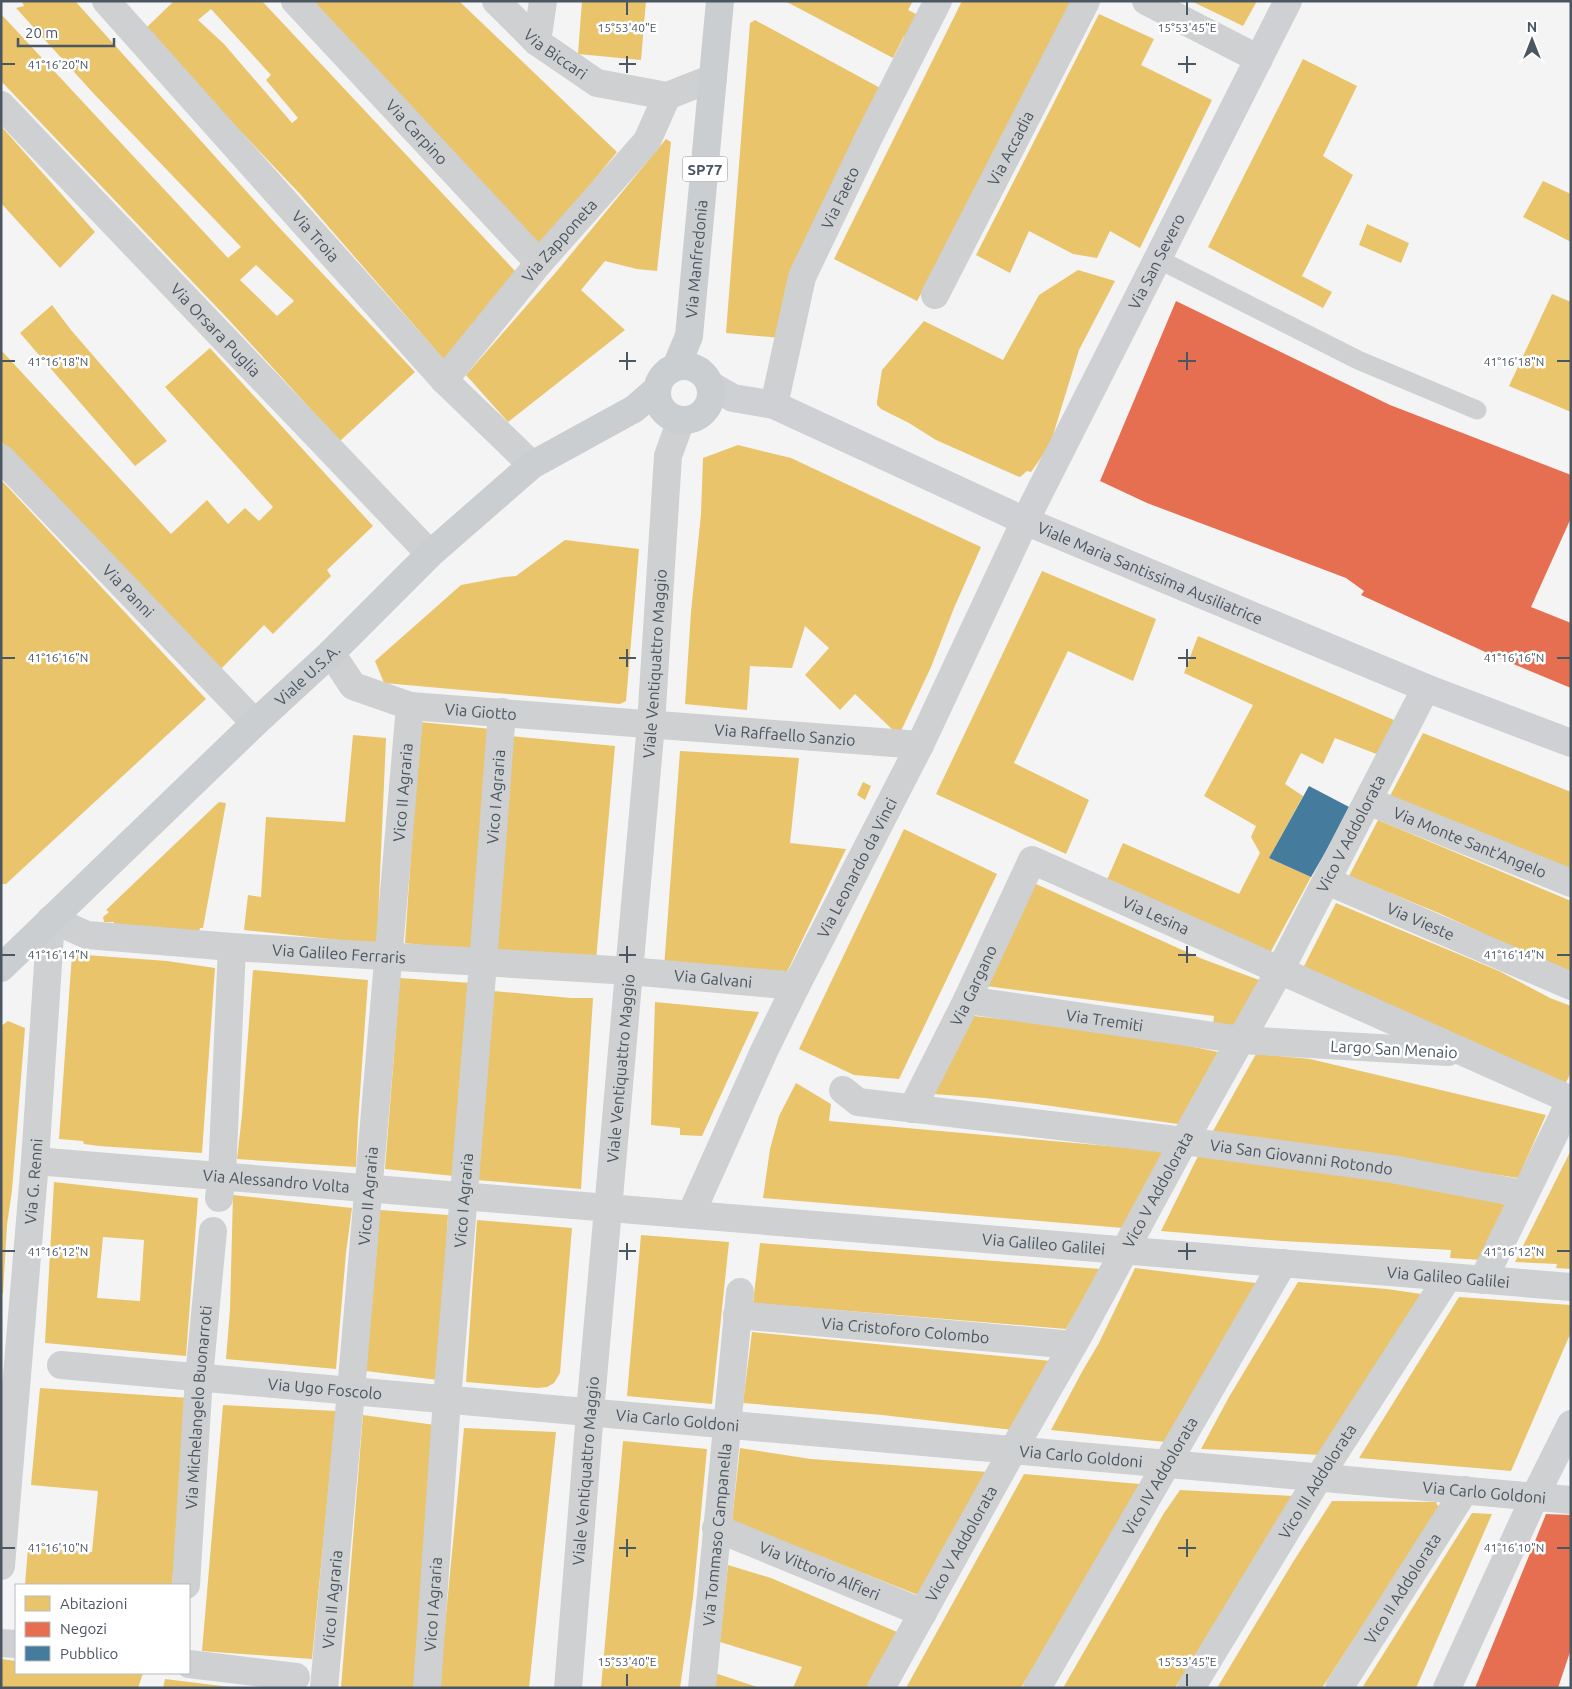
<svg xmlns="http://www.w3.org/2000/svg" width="1572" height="1689" viewBox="0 0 1572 1689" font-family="Ubuntu,sans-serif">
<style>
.homes{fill:#e9c46a;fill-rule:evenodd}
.shops{fill:#e76f51}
.public{fill:#457b9d}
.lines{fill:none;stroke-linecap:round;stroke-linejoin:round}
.lane{stroke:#ced0d2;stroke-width:19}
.street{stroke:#ced0d2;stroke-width:28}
.secondary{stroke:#ced0d4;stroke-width:28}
.primary{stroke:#caced1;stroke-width:28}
.ticks{fill:none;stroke:#4a5661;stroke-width:2}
.labels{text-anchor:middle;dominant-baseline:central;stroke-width:5;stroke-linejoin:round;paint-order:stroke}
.shield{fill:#fff;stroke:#808990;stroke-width:1}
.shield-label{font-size:15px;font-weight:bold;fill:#4a5661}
.street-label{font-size:16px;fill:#4a5661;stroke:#fff}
.ticks-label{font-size:12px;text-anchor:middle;fill:#4a5661;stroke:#fff;stroke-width:5;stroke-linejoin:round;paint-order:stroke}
</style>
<rect width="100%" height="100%" fill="#f4f4f4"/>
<g class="homes">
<path d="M28 1H75L274 222 415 372 340 441 228 319 1 81V14L228 258 241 247 95 95 16 8 24 6 22 2ZM256 265 294 301 277 316 240 280Z"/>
<path d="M174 1H262L516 272 447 363 300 194 189 77 147 27ZM211 9 271 75 266 80 298 118 292 123 224 44 198 20Z"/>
<path d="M310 1H459L617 152 537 250Z"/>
<path d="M582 1H646L641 60 578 54Z"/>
<path d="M785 1H913L908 10 920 16 909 38 904 36 893 58Z"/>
<path d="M962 1H1072L942 256 917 301 834 259Z"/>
<path d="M1191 1H1257L1243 26Z"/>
<path d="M1099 14 1154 39 1141 65 1212 100 1140 248 1110 231 1097 258 1073 254 1029 231 1010 273 976 255Z"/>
<path d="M755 20 882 89 796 261 785 290 781 338 726 333 750 23Z"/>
<path d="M1303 59 1357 86 1323 156 1353 175 1302 276 1332 292 1323 308 1208 247Z"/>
<path d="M1 126 95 232 60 268 1 203Z"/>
<path d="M666 139 671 142 657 271 637 269 605 261 581 290 625 330 508 422 466 375 557 271Z"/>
<path d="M1543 181 1571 194V242L1523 217Z"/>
<path d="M1367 224 1409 243 1401 263 1359 245Z"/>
<path d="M1078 270 1115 281 1079 350 1050 445 1031 472 1027 471 1020 477 1017 476 936 440 909 423 881 409 877 405V401L882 370 924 321 1003 360 1039 295Z"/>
<path d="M1552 294 1571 302V412L1509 386Z"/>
<path d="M52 305 71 330 167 441 135 466 20 333Z"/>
<path d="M210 348 373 526 327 570 331 576 273 634 264 625 218 672 12 451 1 442V350L171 534 207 500 228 524 245 508 259 521 273 507 165 387Z"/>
<path d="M738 445 791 458 981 547 954 608 931 667 900 733 895 732 855 694 840 710 805 675 829 648 805 626 792 668 750 666 747 710 685 704 691 612 701 514 703 458Z"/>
<path d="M1 482H3L206 699 6 884H1Z"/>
<path d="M565 540 639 549 626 701 620 704 384 683 375 661 461 585 504 577 516 576Z"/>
<path d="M1042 571 1156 619 1133 681 1068 651 1014 763 1089 800 1066 854 936 794Z"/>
<path d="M1198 636 1394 720 1379 755 1335 738 1323 764 1301 753 1285 784 1303 796 1269 858 1311 877 1270 953 1106 882 1123 843 1239 894 1260 853 1251 837 1256 826 1204 796 1253 705 1184 673Z"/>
<path d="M420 722 491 729 472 951 405 943Z"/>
<path d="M1423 733 1571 792V872L1390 796Z"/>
<path d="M353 735 386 738 377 944 244 930 248 895 261 897 266 817 345 822Z"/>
<path d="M510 736 615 746 596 960 496 952Z"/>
<path d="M680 751 799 758 790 843 846 849 783 980 664 968Z"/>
<path d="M863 782 871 786 865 800 857 795Z"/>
<path d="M219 802 226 803 203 928H200L199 932 114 926V922H104L103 917 109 912 106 910Z"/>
<path d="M1378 820 1571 901V974L1441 914 1349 876Z"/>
<path d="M904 829 997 874 899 1079 854 1075 799 1049Z"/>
<path d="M1031 884H1036L1200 958 1259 980 1237 1027 1213 1025 1214 1016 986 986Z"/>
<path d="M1336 903 1499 971 1550 998 1571 1006V1072L1564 1087 1303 968Z"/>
<path d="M72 954 167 961 215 968 202 1153 99 1146 84 1144 83 1141 59 1139Z"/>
<path d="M253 970 368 980 358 1122 356 1167 237 1159 242 1115Z"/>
<path d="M400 978 471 983 454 1176 385 1169Z"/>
<path d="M493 991 571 998H593L581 1189 477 1180Z"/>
<path d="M655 1002 759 1012 702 1136 680 1135V1128L651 1125Z"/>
<path d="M974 1016 1121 1032 1218 1052 1178 1124 1037 1104 985 1098 934 1094Z"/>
<path d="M8 1021 25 1028 12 1190 7 1225 3 1294H1V1026Z"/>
<path d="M1256 1054 1310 1059 1546 1115 1518 1178 1213 1131Z"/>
<path d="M796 1083 831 1104 829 1121 1164 1151 1123 1228 763 1198 770 1149 779 1116Z"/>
<path d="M1571 1150V1269L1556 1268 1557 1264 1515 1262Z"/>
<path d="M1199 1154 1253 1160 1508 1202 1482 1260 1450 1258 1451 1250 1282 1241 1161 1231Z"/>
<path d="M54 1182 198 1198 186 1356 45 1343ZM103 1237 144 1240 140 1301 97 1298Z"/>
<path d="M233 1195 352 1208 346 1253 336 1369 226 1359 230 1310Z"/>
<path d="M380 1210 448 1215 438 1380 366 1371Z"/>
<path d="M477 1220 572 1228 560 1373 554 1383 547 1387 538 1388 466 1382Z"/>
<path d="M641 1235 729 1242 712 1404 627 1396Z"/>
<path d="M760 1243 838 1249 1101 1269 1066 1329 753 1303Z"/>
<path d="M1135 1268 1256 1283 1165 1442 1051 1430 1083 1370 1099 1343Z"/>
<path d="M1298 1282 1387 1289 1421 1294 1319 1455 1269 1452 1201 1449 1229 1397Z"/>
<path d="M1459 1297 1571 1305V1332L1511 1471 1359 1458Z"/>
<path d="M752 1332 1051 1361 1013 1430 882 1415 743 1403Z"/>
<path d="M40 1388 189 1398 172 1585H25L28 1548 92 1552 98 1491 31 1485Z"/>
<path d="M223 1405 336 1411 312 1659 202 1651Z"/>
<path d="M363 1415 435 1425 415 1688H341Z"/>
<path d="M464 1428 556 1432 529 1688H439Z"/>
<path d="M623 1441 707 1449 693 1598 680 1688H601Z"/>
<path d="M740 1448 811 1459 988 1472 918 1595 732 1521Z"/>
<path d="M1024 1474 1140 1484 1021 1688H906Z"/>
<path d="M1180 1490 1293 1496 1175 1688H1063L1164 1513Z"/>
<path d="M1332 1501 1436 1502 1439 1508 1322 1688H1217L1293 1562Z"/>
<path d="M1472 1513 1492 1514 1416 1688H1362Z"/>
<path d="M728 1565 771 1578 897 1632 868 1688H793L802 1667 720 1642Z"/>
<path d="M1 1659 16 1661V1673H143L138 1688H1Z"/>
<path d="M715 1673 757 1687V1688H714Z"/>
<path d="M165 1679 230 1687V1688H163Z"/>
</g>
<g class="shops">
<path d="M1176 301 1390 405 1571 475V518L1531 607 1571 623V688L1494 656 1361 595 1364 591 1346 578 1147 503 1100 481Z"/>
<path d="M1546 1514 1571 1515V1649L1558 1688H1475Z"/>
</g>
<path class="public" d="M1309 786 1351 808 1311 877 1269 858Z"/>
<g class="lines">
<path class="lane" d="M1158 259 1358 360 1477 410"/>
<g class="street">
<path id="s1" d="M106 1 444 380 532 465"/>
<path id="s2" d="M295 1 539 263"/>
<path id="s3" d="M496 1 537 42 597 83 667 96 713 78"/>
<path d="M1146 1 1259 59"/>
<path d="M537 42 543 1"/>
<path id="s4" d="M1 105 430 554"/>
<path id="s5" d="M935 295 1086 1"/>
<path id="s6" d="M444 380 539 263 647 141 667 96"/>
<path id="s7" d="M774 405 802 277 871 133 938 1"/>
<path id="s8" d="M1 458 255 723"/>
<path id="s9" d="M331 653 353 686 410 706 920 745"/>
<path id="s10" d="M1368 801 1571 883"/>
<path id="s11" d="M1327 881 1571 986"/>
<path id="s12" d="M967 1000 1241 1040 1448 1052"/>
<path id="s13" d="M843 1090 858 1102 1184 1141 1392 1169 1524 1194"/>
<path id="s14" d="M912 1109 967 1000 1032 860 1571 1100"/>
<path id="s15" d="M35 1161 1571 1287"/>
<path d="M219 1198 222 1176 232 947"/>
<path id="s16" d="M691 1214 765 1049 796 986 920 745 1025 521"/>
<path d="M1483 1280 1571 1100"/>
<path id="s17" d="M737 1315 1073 1345"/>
<path id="s18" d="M61 1365 1571 1500"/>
<path id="s19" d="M716 1528 923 1613"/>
<path id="s20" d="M1 1566 35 1161 51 919 87 935 232 947 630 971 796 986"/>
<path id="s21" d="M186 1585 199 1377 213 1231"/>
<path d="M1 1643 16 1644"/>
<path d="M189 1664 296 1677"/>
<path id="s22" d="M324 1688 351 1391 410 706"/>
<path id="s23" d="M427 1688 447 1399 483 963 502 712"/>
<path id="s24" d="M568 1688 590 1412 651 724 668 456 681 420"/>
<path id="s25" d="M702 1688 740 1292"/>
<path id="s26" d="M881 1688 1013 1450 1080 1333 1184 1141 1280 970 1426 688"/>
<path id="s27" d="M1037 1688 1283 1263"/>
<path id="s28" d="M1191 1688 1319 1477 1448 1277"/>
<path id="s29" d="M1339 1688 1465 1490"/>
<path d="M1447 1688 1535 1496 1571 1424"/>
</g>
<g class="secondary">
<path id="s30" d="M710 385 733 398 774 405 1025 521 1426 688 1571 743"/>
<path id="s31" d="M1025 521 1288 1"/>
</g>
<g class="primary">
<circle cx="684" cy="393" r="27"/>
<path id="s32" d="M676 367 689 336 720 1"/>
<path id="s33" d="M1 968 255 723 331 653 430 554 532 465 634 409 656 390"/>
</g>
</g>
<path class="ticks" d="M627 2V15M1187 2V15M627 56V73M1187 56V73M2 64H15M619 64H636M1178 64H1196M627 352V370M1187 352V370M2 361H15M619 361H636M1178 361H1196M1557 361H1570M627 649V667M1187 649V667M2 658H15M619 658H636M1178 658H1196M1557 658H1570M627 946V963M1187 946V963M2 955H15M619 955H636M1178 955H1196M1557 955H1570M627 1243V1260M1187 1243V1260M2 1251H15M619 1251H636M1178 1251H1196M1557 1251H1570M627 1539V1557M1187 1539V1557M2 1548H15M619 1548H636M1178 1548H1196M1557 1548H1570M627 1674V1686M1187 1674V1686"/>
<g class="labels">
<rect class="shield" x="682.5" y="156.5" width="45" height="25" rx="4"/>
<g class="shield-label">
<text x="705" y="169">SP77</text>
</g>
<g class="street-label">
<text stroke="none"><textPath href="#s3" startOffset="80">Via Biccari</textPath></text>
<text stroke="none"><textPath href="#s2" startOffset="179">Via Carpino</textPath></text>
<text stroke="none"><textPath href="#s5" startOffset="165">Via Accadia</textPath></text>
<text stroke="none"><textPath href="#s7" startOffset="219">Via Faeto</textPath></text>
<text stroke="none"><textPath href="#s1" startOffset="315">Via Troia</textPath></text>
<text stroke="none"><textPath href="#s6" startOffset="181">Via Zapponeta</textPath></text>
<text stroke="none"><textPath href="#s32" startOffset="111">Via Manfredonia</textPath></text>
<text stroke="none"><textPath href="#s31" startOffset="291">Via San Severo</textPath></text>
<text stroke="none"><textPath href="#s4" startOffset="311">Via Orsara Puglia</textPath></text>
<text stroke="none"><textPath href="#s30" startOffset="480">Viale Maria Santissima Ausiliatrice</textPath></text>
<text stroke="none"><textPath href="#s8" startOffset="184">Via Panni</textPath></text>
<text stroke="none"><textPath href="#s24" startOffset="1028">Viale Ventiquattro Maggio</textPath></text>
<text stroke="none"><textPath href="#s33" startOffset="424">Viale U.S.A.</textPath></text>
<text stroke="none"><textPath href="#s9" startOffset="171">Via Giotto</textPath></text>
<text stroke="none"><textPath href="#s9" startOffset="476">Via Raffaello Sanzio</textPath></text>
<text stroke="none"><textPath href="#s22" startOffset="899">Vico II Agraria</textPath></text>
<text stroke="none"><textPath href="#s23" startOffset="894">Vico I Agraria</textPath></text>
<text stroke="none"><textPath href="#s26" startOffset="975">Vico V Addolorata</textPath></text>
<text stroke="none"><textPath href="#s10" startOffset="110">Via Monte Sant'Angelo</textPath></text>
<text stroke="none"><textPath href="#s16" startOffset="384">Via Leonardo da Vinci</textPath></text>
<text stroke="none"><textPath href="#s14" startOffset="412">Via Lesina</textPath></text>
<text stroke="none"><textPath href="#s11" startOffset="102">Via Vieste</textPath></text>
<text stroke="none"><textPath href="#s20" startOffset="941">Via Galileo Ferraris</textPath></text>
<text stroke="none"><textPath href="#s20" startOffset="1316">Via Galvani</textPath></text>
<text stroke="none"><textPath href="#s14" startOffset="138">Via Gargano</textPath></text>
<text stroke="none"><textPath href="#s12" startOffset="139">Via Tremiti</textPath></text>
<text transform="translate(1394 1049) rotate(3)">Largo San Menaio</text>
<text stroke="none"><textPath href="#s24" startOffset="622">Viale Ventiquattro Maggio</textPath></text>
<text stroke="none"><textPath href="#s13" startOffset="466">Via San Giovanni Rotondo</textPath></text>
<text stroke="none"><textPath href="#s15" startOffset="242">Via Alessandro Volta</textPath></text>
<text stroke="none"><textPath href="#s20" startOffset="386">Via G. Renni</textPath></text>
<text stroke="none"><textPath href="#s26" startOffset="570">Vico V Addolorata</textPath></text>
<text stroke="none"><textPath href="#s22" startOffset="494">Vico II Agraria</textPath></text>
<text stroke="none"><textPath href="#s23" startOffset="489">Vico I Agraria</textPath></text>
<text stroke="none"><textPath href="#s15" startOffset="1012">Via Galileo Galilei</textPath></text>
<text stroke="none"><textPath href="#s15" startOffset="1418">Via Galileo Galilei</textPath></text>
<text stroke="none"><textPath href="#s17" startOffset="169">Via Cristoforo Colombo</textPath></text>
<text stroke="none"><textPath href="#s18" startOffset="265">Via Ugo Foscolo</textPath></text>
<text stroke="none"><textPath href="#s21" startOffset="178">Via Michelangelo Buonarroti</textPath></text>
<text stroke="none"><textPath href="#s18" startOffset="619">Via Carlo Goldoni</textPath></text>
<text stroke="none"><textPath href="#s18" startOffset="1024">Via Carlo Goldoni</textPath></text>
<text stroke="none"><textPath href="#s24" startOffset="218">Viale Ventiquattro Maggio</textPath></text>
<text stroke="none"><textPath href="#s27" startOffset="245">Vico IV Addolorata</textPath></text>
<text stroke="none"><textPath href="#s28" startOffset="242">Vico III Addolorata</textPath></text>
<text stroke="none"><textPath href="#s18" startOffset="1429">Via Carlo Goldoni</textPath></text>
<text stroke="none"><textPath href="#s25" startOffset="154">Via Tommaso Campanella</textPath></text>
<text stroke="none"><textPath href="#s26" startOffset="165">Vico V Addolorata</textPath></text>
<text stroke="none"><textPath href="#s19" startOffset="112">Via Vittorio Alfieri</textPath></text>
<text stroke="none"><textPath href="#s29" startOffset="118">Vico II Addolorata</textPath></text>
<text stroke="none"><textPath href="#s22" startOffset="89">Vico II Agraria</textPath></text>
<text stroke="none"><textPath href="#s23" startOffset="84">Vico I Agraria</textPath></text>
</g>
</g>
<g class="ticks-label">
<text x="627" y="32">15°53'40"E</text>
<text x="1187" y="32">15°53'45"E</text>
<text x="58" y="69">41°16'20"N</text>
<text x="58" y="366">41°16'18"N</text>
<text x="1514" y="366">41°16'18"N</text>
<text x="58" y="662">41°16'16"N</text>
<text x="1514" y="662">41°16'16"N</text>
<text x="58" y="959">41°16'14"N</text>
<text x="1514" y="959">41°16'14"N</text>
<text x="58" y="1256">41°16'12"N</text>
<text x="1514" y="1256">41°16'12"N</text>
<text x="58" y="1552">41°16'10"N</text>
<text x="1514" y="1552">41°16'10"N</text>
<text x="627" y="1666">15°53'40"E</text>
<text x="1187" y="1666">15°53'45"E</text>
</g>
<rect width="1572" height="1689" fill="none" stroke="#4a5661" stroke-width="5"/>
<rect x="15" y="1584" width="175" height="90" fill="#ffffff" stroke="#b7bbc0"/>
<rect x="25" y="1596" width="25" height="15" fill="#e9c46a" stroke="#b7bbc0"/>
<text x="60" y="1609" font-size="15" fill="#4a5661">Abitazioni</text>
<rect x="25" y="1622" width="25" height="15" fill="#e76f51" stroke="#b7bbc0"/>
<text x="60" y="1634" font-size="15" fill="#4a5661">Negozi</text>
<rect x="25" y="1646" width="25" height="15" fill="#457b9d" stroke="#b7bbc0"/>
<text x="60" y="1659" font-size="15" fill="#4a5661">Pubblico</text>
<g transform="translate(1532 40)" stroke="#ffffff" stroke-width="4" paint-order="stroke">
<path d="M0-4L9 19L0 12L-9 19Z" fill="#4a5661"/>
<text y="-8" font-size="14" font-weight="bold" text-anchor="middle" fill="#4a5661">N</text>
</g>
<path d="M18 38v8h96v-8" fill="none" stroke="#4a5661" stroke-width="2.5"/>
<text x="25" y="38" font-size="15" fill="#4a5661" stroke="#ffffff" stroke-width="4" paint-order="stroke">20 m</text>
</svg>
